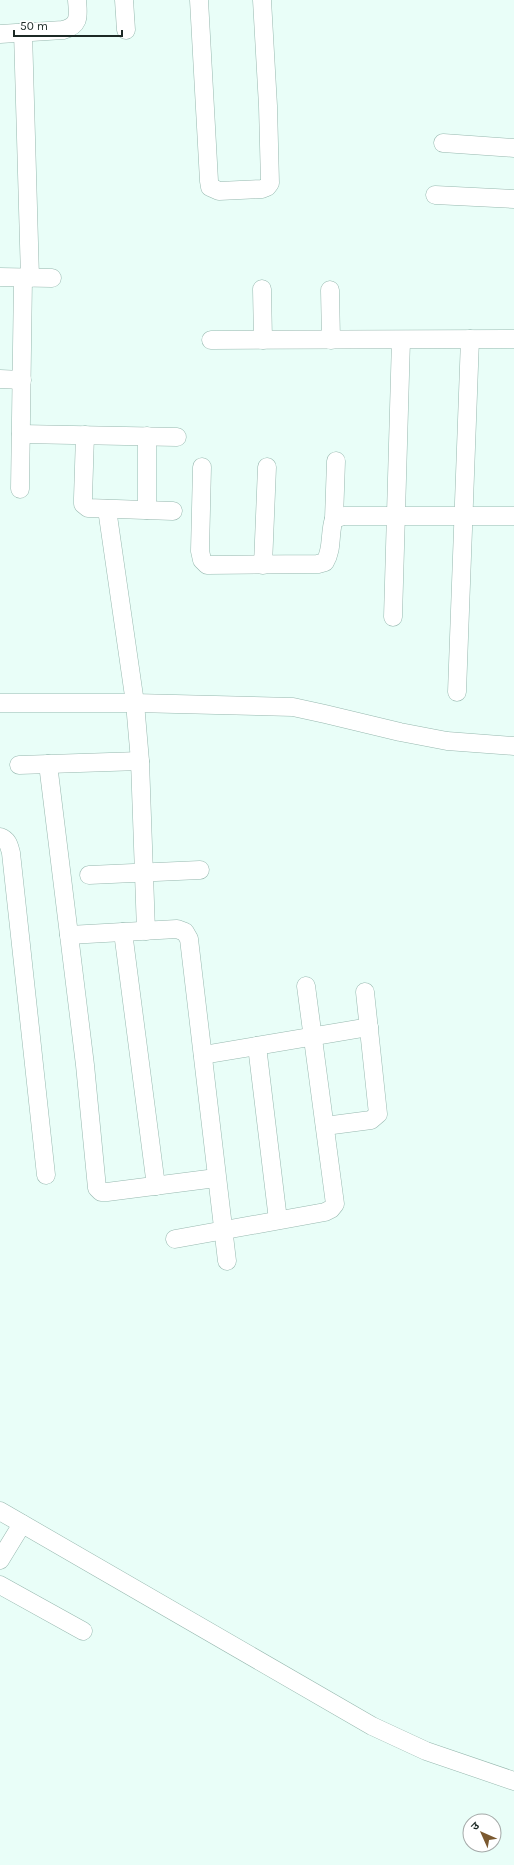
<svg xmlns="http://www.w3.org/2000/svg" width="514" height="1865" viewBox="0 0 514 1865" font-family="Karla,'Noto Sans Devanagari',sans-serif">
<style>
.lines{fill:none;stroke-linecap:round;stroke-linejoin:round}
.minor-casing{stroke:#97b8af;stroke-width:19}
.minor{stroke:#fff;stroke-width:18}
</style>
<rect width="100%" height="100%" fill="#e9fef8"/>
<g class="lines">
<defs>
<g id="minor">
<path d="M124 0 126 30"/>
<path d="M199 0 209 181 210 187 219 191 262 189 267 187 270 183 268 106 262 0"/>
<path d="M23 32 30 278"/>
<path d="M0 34 63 30C81 25 78 15 77 0"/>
<path d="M443 143 514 148"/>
<path d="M435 195 514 199"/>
<path d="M0 277 52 278"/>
<path d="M262 289 263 340"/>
<path d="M330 290 331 340"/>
<path d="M211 340 514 339"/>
<path d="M0 379 22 380"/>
<path d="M21 434 177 437"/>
<path d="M85 435 83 498V504L88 508 173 511"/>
<path d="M202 467 200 551 202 560 207 565 318 564 325 562C333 549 329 533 334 519L344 516H514"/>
<path d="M20 489 23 278"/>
<path d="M107 509 135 703 140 761 146 931"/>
<path d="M147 510V436"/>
<path d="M334 519 336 461"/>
<path d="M263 565 267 467"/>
<path d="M393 617 401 340"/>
<path d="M457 692 470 339"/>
<path d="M0 703H135L293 707 325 714 400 732 447 741 514 746"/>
<path d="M48 764 85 1065 97 1188 101 1192H107L216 1178"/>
<path d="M19 765 140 761"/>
<path d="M0 837C8 840 9 845 11 853L46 1175"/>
<path d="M89 875 200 870"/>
<path d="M123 932 156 1186"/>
<path d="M69 935 177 929 185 932 189 939 227 1261"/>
<path d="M257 1046 278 1220"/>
<path d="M203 1055 369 1027"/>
<path d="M325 1126 371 1120 378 1114 365 992"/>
<path d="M175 1239 325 1212 331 1209 335 1204 306 986"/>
<path d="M0 1511 372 1726 426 1751 514 1781"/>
<path d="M0 1560 22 1524"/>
<path d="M0 1585 83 1631"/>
</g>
</defs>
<use href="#minor" class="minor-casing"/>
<use href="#minor" class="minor"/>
</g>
<g transform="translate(482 1833) rotate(315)"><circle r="19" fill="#ffffff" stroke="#a4a9a8"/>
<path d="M0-3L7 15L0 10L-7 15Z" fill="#7b5930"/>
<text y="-6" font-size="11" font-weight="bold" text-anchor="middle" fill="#1c2925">उ</text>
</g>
<path d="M14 30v6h108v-6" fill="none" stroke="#1c2925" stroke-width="2"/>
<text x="20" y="30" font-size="12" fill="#1c2925" stroke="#ffffff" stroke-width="3" paint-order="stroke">50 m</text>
</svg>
